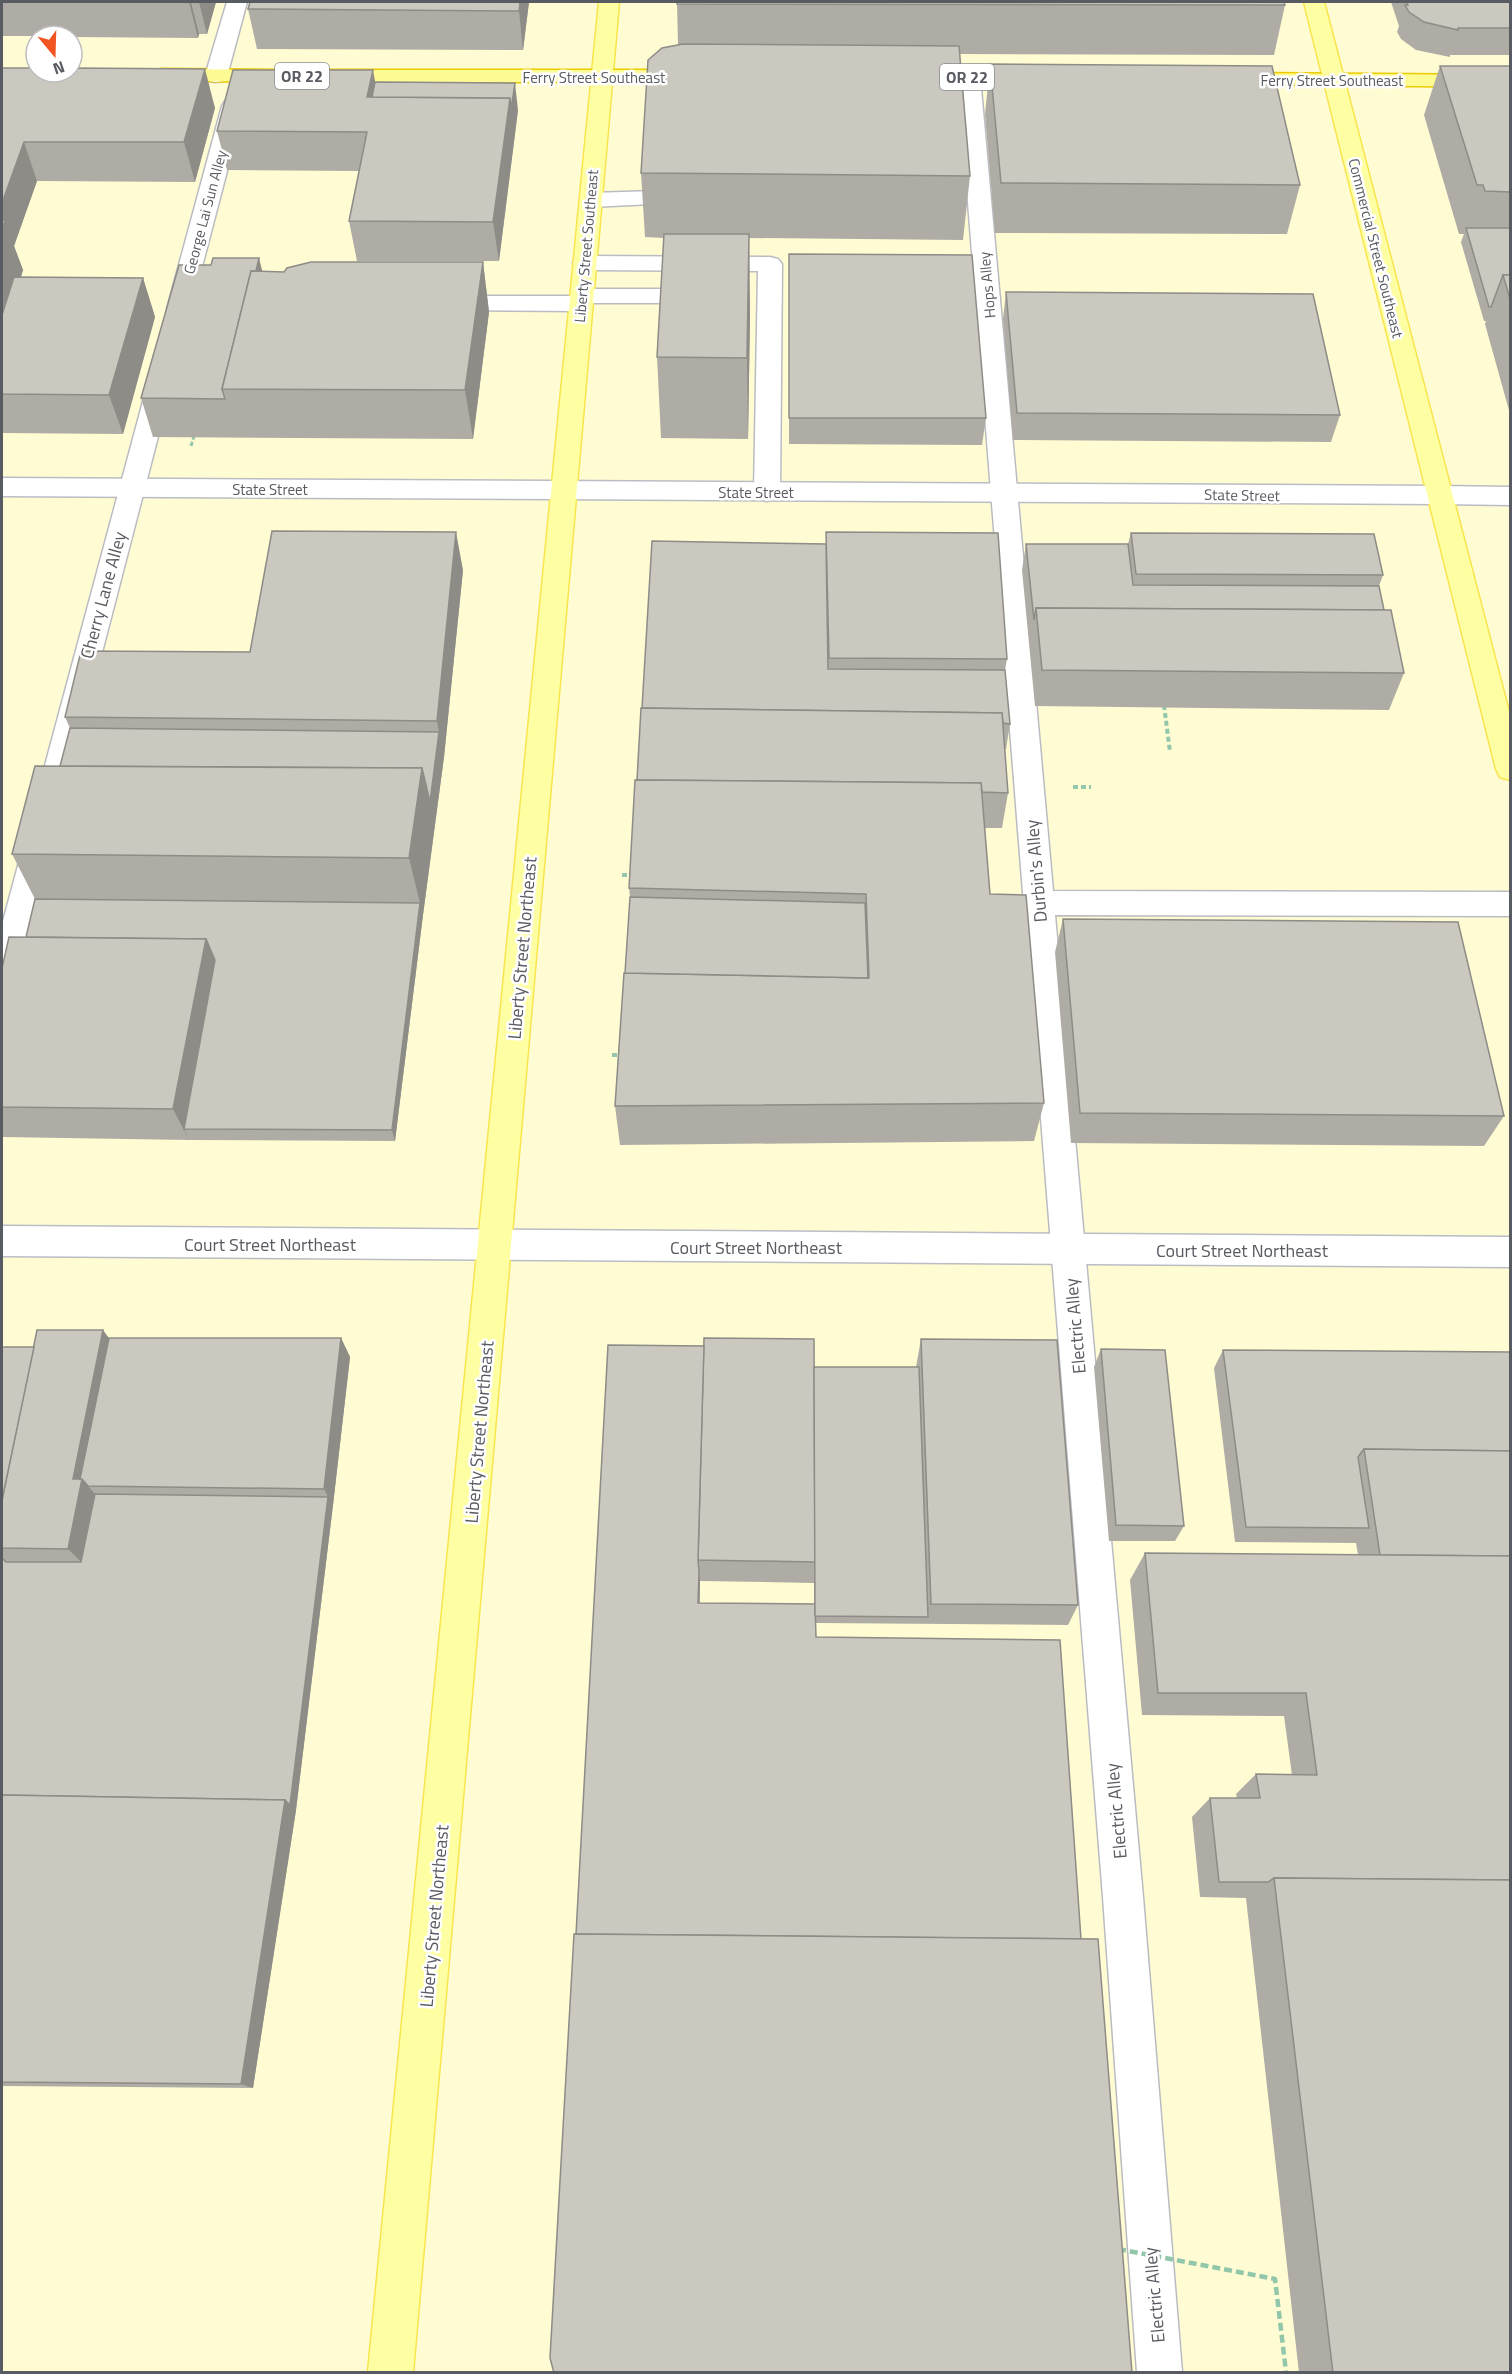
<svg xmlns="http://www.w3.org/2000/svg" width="1512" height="2374" viewBox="0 0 1512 2374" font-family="'Titillium Web',sans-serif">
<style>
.commercial{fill:#fffcd3;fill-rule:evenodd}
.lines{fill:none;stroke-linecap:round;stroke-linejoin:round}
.service-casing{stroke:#bbbcc3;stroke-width:3}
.tertiary-casing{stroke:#bbbcc3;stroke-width:3}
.secondary-casing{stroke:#bbbdc5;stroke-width:3}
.primary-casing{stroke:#f8e54e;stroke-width:3}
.trunk-casing{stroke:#edcb00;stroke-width:3}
.path-far1{stroke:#93c7ab;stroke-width:3;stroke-dasharray:4.5 2;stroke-linecap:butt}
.path{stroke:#93c7ab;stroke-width:4;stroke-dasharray:5 3;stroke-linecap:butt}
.service{fill:#fff;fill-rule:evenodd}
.tertiary{fill:#fff;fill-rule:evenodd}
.secondary{fill:#fff;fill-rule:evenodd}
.primary{fill:#feffa3;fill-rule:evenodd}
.trunk{fill:#fefa94;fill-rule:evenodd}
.path-bridge{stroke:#93c7ab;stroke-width:4.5;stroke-dasharray:8 4;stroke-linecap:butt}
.wall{fill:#aeaca4;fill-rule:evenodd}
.shaded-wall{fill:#8d8c86}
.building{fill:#cac8bf;stroke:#8d8c86;stroke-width:1.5}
.labels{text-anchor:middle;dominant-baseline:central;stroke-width:5;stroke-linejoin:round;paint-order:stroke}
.far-street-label{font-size:15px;fill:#595b62;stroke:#fff}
.shield{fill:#fff;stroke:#8b8c91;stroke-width:1.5}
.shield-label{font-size:16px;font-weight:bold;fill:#595b62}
.street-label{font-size:18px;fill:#595b62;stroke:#fff}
</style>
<rect width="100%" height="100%" fill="#edece0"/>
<path class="commercial" d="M2 2H1510V2372H2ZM36 36H72V72H36Z"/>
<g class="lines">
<defs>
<g id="service">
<path d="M227 2H247L227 76 224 81 216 82 208 81 205 76Z"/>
<path d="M969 71 977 72 980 77 1053 891 1510 892V916L1055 915 1143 1897 1182 2372H1137L1103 1897 958 77 961 72Z"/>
<path d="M233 99 241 101 244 106 191 309 187 314 179 317 171 314 167 309 222 106 225 101Z"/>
<path d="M686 190 694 192 697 197 694 202 591 207 583 205 580 200 583 195 591 193Z"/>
<path d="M585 256 770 257 778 259 782 264 780 492 776 498 767 501 758 498 754 492 758 271 585 270 577 268 573 263 577 258Z"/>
<path d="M582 289H677L685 291 689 296 685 301 677 303H593L589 309 581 311 445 310 437 308 433 303 437 298 445 296H570L574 291Z"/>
<path d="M161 371 170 373 173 379 17 980 13 989 2 993V925L149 379 152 373Z"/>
</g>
<path id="tertiary" d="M1440 486 1510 487V505L1440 504 1431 501 1427 495 1431 489Z"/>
<g id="secondary">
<path d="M2 478 1440 486 1449 489 1453 495 1449 501 1440 504 2 496Z"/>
<path d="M2 1226 1510 1237V1267L2 1256Z"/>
</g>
<g id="primary">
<path d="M599 2H619L413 2372H368Z"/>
<path d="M1304 2H1324L1510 716V780L1500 777 1496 769Z"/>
</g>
<g id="trunk">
<path d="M162 69 276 70 284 71 287 76 284 81 276 82 154 80 151 75 154 70Z"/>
<path d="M330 70H693L701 71 704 76 701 81 693 82H330L322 81 319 76 322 71Z"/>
<path d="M918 71 1035 72 1043 73 1046 78 1043 83 1035 84 910 82 907 77 910 72Z"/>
<path d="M1230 73 1510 75V87L1222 84 1219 79 1222 74Z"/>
</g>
</defs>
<use href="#service" class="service-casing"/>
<use href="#tertiary" class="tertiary-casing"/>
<use href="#secondary" class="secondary-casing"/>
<use href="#primary" class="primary-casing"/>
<use href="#trunk" class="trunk-casing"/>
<path class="path-far1" d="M191 446 195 433"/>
<g class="path">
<path d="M1164 705 1170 752"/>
<path d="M1073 787H1091"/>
<path d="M622 875H633"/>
<path d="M612 1055H623"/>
</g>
<use href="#service" class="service"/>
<use href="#tertiary" class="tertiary"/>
<use href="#secondary" class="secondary"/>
<use href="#primary" class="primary"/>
<use href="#trunk" class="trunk"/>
<path class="path-bridge" d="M1118 2249 1275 2279 1286 2372"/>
</g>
<g class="wall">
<path d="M2 2H216L207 34H199L198 38 72 37V36H2Z"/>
<path d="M529 2 523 50 257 49 248 9Z"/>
<path d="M677 2 1285 5 1274 55 960 54 970 176 963 240 749 238 750 316 748 439 661 438 657 357 664 238 645 237 641 173 678 45Z"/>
<path d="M1391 2H1510V55H1450V57L1416 50 1401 39 1397 32 1399 26Z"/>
<path d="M990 64 1300 185 1287 234 995 233 985 114Z"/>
<path d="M1440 66H1510V414L1485 324 1486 321H1484L1461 242 1464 234H1459L1424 115Z"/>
<path d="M2 68 215 108 195 182 37 181 14 246 23 270 21 277 143 278 155 317 123 434 2 433Z"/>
<path d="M375 82 518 110 499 261H357L349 221 359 171 227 170 217 131Z"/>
<path d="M789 254 986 418 982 445 789 444Z"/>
<path d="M483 262 489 312 473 439 153 437 141 398 262 271 284 272Z"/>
<path d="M1006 292 1340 415 1331 442 1013 440 1003 319Z"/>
<path d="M826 532 1007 659 1005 670 1010 724 1006 749H1005L1008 793 1002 828H985L990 894 1044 1103 1034 1141 620 1145 615 1106 625 973 630 897 629 888 642 708 826 544Z"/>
<path d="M1131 533 1383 575 1379 586 1384 610 1404 673 1389 710 1035 706 1022 570 1026 544H1128Z"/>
<path d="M463 570 444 757 423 915 395 1141 189 1140 2 1137V968L26 937 35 899 12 854 60 766 70 728 65 717 250 652Z"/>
<path d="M1063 919 1504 1116 1484 1146 1071 1143 1055 952Z"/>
<path d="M109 1338H341L350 1357 333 1505 296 1810 253 2088 2 2086V1347H34Z"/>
<path d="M921 1339 1078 1605 1068 1625 816 1623 576 1934 608 1345 814 1373 916 1367ZM814 1573V1604L700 1603V1581L814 1583Z"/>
<path d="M1101 1349 1184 1526 1175 1541H1109L1094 1367Z"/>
<path d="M1223 1350 1510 1352V2373H1299L1246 1898 1200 1897 1192 1817 1210 1798H1237L1236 1794 1256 1774 1292 1775 1284 1716 1142 1715 1130 1580 1145 1553 1358 1555 1356 1543 1235 1542 1214 1368Z"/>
</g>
<g class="shaded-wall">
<path d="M189 2H191L199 34 198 38Z"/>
<path d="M199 2H216L207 34Z"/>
<path d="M520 2H529L523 50 519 11Z"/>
<path d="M205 69 215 108 195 182 184 142Z"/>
<path d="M373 70 380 109 367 97Z"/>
<path d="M515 83 518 110 499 261 493 222 510 98Z"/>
<path d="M24 142 37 181 14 246 23 270 2 337V203Z"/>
<path d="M749 234 750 316 748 439 747 358Z"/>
<path d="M259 258 269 298 228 389Z"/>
<path d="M483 262 489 312 473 439 465 390Z"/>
<path d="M143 278 155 317 123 434 109 395Z"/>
<path d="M456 532 463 570 444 757 423 915 395 1141 392 1130 420 903 409 858 422 768 439 732 437 721Z"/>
<path d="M206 939 220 972 184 1129 189 1140 173 1109Z"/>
<path d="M103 1330 122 1356 88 1486 102 1502 89 1570 68 1549 73 1479Z"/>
<path d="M341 1338 350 1357 333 1505 296 1810 290 1805 328 1497 324 1489Z"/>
<path d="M699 1572 700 1581 699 1617 698 1603Z"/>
<path d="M285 1800 296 1810 253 2088 241 2084Z"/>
</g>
<g class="building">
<path d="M250 2H520L519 11 248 9Z"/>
<path d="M677 2H1284L1285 5 677 4Z"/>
<path d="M1407 2H1510V28H1458V30L1424 22 1409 12 1405 5H1408Z"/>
<path d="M683 44 959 46 970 176 641 173 648 60 662 48Z"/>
<path d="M990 64 1272 66 1300 185 1001 183Z"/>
<path d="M1440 66H1510V192L1485 191 1483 185H1477Z"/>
<path d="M2 68H36V72H72V68L205 69 184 142H24L2 203Z"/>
<path d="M233 70H373L367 97 510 98 493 222 349 221 367 132 217 131Z"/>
<path d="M375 82 515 83 511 109 510 98 372 97Z"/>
<path d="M2 220H5L2 230Z"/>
<path d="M1466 228H1510V275H1503L1491 307H1489Z"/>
<path d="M664 234H749L747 358 657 357Z"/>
<path d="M789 254 972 255 986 418H789Z"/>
<path d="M213 258H259L256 271H251L222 389 225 399 141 398 179 265H211Z"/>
<path d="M311 262H483L465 390 222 389 251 271 284 272 287 268Z"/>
<path d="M1503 275H1510V299Z"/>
<path d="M14 277 143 278 109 395 2 394V315Z"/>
<path d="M1006 292 1313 294 1340 415 1017 413Z"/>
<path d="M272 531 456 532 437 721 65 717 81 651 250 652Z"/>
<path d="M826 532 998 533 1007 659 829 658Z"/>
<path d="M1131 533 1374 534 1383 575 1136 574Z"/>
<path d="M652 541 826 544 828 669 1005 670 1010 724 1003 723 1002 713 642 708Z"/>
<path d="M1026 544H1128L1133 585 1379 586 1384 610 1036 608 1034 620Z"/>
<path d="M1036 608 1391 610 1404 673 1042 670Z"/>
<path d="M641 708 1002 713 1008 793 982 792 981 783 637 780Z"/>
<path d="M70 728 439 732 430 802 422 768 60 766Z"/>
<path d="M35 766 422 768 409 858 12 854Z"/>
<path d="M635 780 981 783 990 894 1026 895 1044 1103 615 1106 624 973 869 978 866 894 629 888Z"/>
<path d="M630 897 865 903 868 978 625 973Z"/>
<path d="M35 899 420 903 392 1130 184 1129 215 960 206 939 26 937Z"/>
<path d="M1063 919 1458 922 1504 1116 1080 1113Z"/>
<path d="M9 937 206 939 173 1109 2 1107V968Z"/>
<path d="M37 1330H103L73 1479H82L68 1549 2 1548V1500Z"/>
<path d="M109 1338H341L324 1489 88 1486 82 1479H80Z"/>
<path d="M704 1338 814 1339 815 1562 698 1560Z"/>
<path d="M921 1339 1057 1340 1078 1605 931 1604Z"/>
<path d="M608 1345 704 1346 698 1560 699 1572 698 1603 815 1604 816 1637 1060 1640 1081 1939 576 1934Z"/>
<path d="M2 1347H34L2 1500Z"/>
<path d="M1101 1349 1165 1350 1184 1526 1116 1525Z"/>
<path d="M1223 1350 1510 1352V1451L1364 1449 1358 1457 1369 1528 1246 1527Z"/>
<path d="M814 1367H919L928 1617 815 1616Z"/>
<path d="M1364 1449 1510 1451V1556L1380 1555Z"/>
<path d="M95 1494 328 1497 290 1805 285 1800 2 1795V1558L6 1562H81Z"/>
<path d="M1145 1553 1510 1556V1880L1274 1878 1268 1882H1219L1210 1798H1260L1256 1774 1317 1775 1306 1693H1158Z"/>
<path d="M2 1795 285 1800 241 2084 2 2082Z"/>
<path d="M1274 1878 1510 1880V2373H1333Z"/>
<path d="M574 1934 1098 1939 1132 2373H554L550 2358Z"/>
</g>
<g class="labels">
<g class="far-street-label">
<text x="594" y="77">Ferry Street Southeast</text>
<text x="1332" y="80">Ferry Street Southeast</text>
<text transform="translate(205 212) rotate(-75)">George Lai Sun Alley</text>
<text transform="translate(586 246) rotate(-85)">Liberty Street Southeast</text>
<text transform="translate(1376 248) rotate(76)">Commercial Street Southeast</text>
<text transform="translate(987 285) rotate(-95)">Hops Alley</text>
<text x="270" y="489">State Street</text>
<text x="756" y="492">State Street</text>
<text transform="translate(1242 495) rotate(1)">State Street</text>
</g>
<g class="shield">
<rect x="275" y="63" width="54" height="26" rx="4.5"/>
<rect x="940" y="64" width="54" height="26" rx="4.5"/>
</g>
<g class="shield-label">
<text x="302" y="76">OR 22</text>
<text x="967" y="77">OR 22</text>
</g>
<g class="street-label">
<text transform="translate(103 595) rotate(-75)">Cherry Lane Alley</text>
<text transform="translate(1036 871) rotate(-95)">Durbin's Alley</text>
<text transform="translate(522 948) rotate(-85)">Liberty Street Northeast</text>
<text x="270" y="1244">Court Street Northeast</text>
<text x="756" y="1247">Court Street Northeast</text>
<text x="1242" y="1250">Court Street Northeast</text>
<text transform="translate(1075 1326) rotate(-95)">Electric Alley</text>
<text transform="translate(479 1432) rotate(-85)">Liberty Street Northeast</text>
<text transform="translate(1116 1811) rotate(-95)">Electric Alley</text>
<text transform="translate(434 1916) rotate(-85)">Liberty Street Northeast</text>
<text transform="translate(1154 2295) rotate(-95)">Electric Alley</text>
</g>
</g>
<rect width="1512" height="2374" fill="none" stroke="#595b62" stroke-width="6"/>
<g transform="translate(54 54) rotate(161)"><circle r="28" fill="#ffffff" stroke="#bdbdc0" stroke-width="1.5"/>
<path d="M0-4.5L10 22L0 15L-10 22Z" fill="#f15522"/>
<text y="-9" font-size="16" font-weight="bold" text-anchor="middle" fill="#595b62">N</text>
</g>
</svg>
